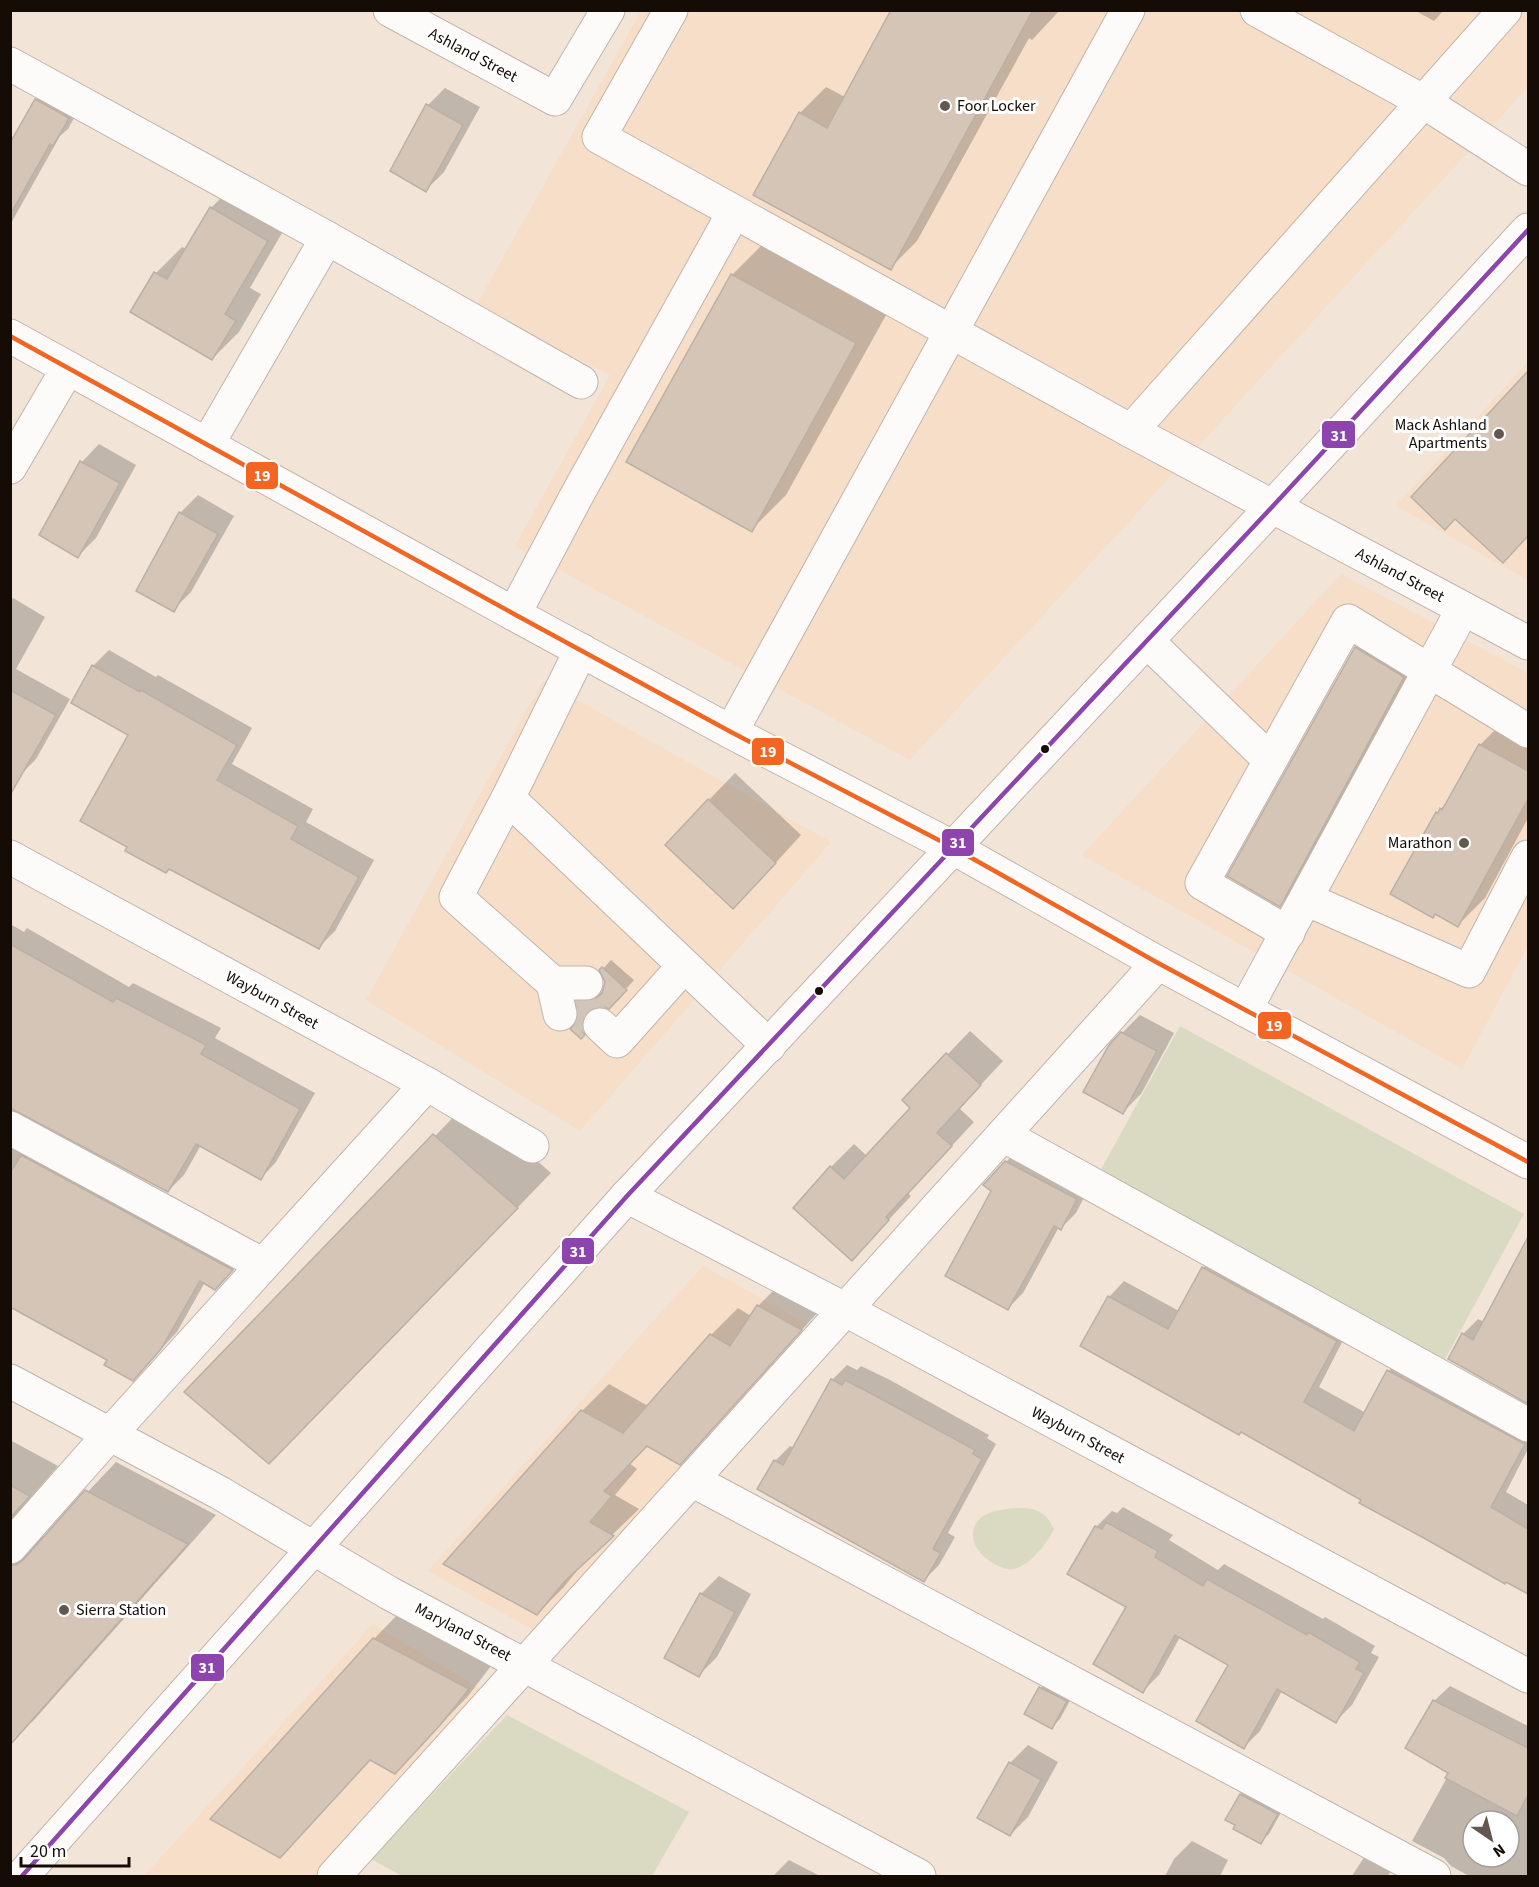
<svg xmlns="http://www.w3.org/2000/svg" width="1539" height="1887" viewBox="0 0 1539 1887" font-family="'Source Sans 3',sans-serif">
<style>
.built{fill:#f6dec8}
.green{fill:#dadac2}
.shadow{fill:#0003;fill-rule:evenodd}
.building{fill:#d4c5b7;stroke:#bab0a6;stroke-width:1.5}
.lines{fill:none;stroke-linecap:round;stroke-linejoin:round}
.minor-tunnel{stroke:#d1c4b8;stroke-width:33;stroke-dasharray:33 16;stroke-linecap:butt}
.minor-casing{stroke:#c0b5ab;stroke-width:35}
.major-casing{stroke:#c0b5ab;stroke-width:35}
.minor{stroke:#fdfbf9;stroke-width:33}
.major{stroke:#fdfbf9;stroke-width:33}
.bus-1-casing{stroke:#fff;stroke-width:9}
.bus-2-casing{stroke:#fff;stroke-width:9}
.bus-1{stroke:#8e44ad;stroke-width:4.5}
.bus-2{stroke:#f26522;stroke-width:4.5}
.poi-dot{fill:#62584e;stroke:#fff;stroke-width:2}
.bus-dot{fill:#150d05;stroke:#fff;stroke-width:2}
.labels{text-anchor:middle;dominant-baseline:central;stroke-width:6;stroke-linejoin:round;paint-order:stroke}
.street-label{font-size:16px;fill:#150d05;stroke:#fff}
.poi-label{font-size:16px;fill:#150d05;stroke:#fff;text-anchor:start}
.line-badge{stroke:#fff;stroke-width:2}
.badge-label{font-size:16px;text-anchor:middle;font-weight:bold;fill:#fff}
</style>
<rect width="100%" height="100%" fill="#f2e4d7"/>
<g class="built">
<path d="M641 11H1528V87L910 760 515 546 610 375 475 308Z"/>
<path d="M1528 362V580L1396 506Z"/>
<path d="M1341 574 1528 673V946L1462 1069 1082 855Z"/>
<path d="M543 681 831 842 580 1131 366 1000Z"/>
<path d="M703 1266 836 1340 556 1643 428 1571Z"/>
<path d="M373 1624 504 1703 337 1876H144Z"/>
</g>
<g class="green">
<path d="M1180 1026 1524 1214 1444 1361 1099 1173Z"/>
<path d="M1019 1508C1037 1508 1046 1512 1054 1529 1047 1544 1026 1572 1007 1569 1000 1568 992 1563 987 1559 968 1545 967 1520 992 1512 1001 1509 1010 1509 1019 1508Z"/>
<path d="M507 1715 689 1812 652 1876H402L371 1859Z"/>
</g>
<g class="shadow">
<path d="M893 10H1060L1032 40 1029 38 917 241 890 268 800 113 826 87 845 97Z"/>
<path d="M1414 10H1444L1434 21Z"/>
<path d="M51 85 83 102 68 129 60 136 10 225V142L36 100Z"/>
<path d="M445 88 480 107 444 172 426 190 428 105Z"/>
<path d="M237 182 293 214 250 288 261 294 239 332 212 359 156 273 182 247 187 249 211 208Z"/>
<path d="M767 240 890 308 786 495 751 530 732 275Z"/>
<path d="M1528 372V536L1503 561 1455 517 1413 497Z"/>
<path d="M99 444 136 465 96 538 78 556 41 535 82 462Z"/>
<path d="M198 495 234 516 191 592 173 610 180 513Z"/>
<path d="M13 598 45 617 16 669 70 699 36 759 21 774 10 768V600Z"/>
<path d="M1365 640 1412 669 1288 896 1280 905 1356 648Z"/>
<path d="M109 650 156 677 158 675 252 728 232 764 313 809 306 822 374 860 335 931 319 947 130 735 93 666Z"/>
<path d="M1507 718 1528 730V818L1485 898 1458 925 1437 813 1450 799 1480 745Z"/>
<path d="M735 773 801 835 760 880 709 800Z"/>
<path d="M10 924 24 932 27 928 129 987 133 983 221 1028 215 1038 315 1093 276 1162 261 1178 201 1145 184 1175 168 1191 10 1108Z"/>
<path d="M611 960 634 980 617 999 604 1005 592 1007 590 1011V1021L593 1026 581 1037 578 1002 587 994 604 992 606 982 601 971Z"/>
<path d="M1140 1015 1174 1033 1141 1094 1123 1112 1122 1033Z"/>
<path d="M970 1031 1003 1061 959 1108 974 1122 908 1193 911 1196 852 1259 831 1167 854 1144 867 1156 912 1108 904 1100Z"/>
<path d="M469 1101 551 1173 304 1428 187 1392Z"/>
<path d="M10 1123 248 1254 231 1272 205 1282 177 1332 148 1363 110 1359 10 1305Z"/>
<path d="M1021 1147 1091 1184 1076 1213 1061 1228 1059 1227 1023 1293 1008 1308 993 1190 1006 1162Z"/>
<path d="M1528 1247V1404L1450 1359 1463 1334 1478 1319 1484 1322 1519 1256Z"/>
<path d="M1218 1253 1351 1325 1319 1387 1366 1413 1389 1371 1404 1355 1528 1423V1449L1506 1492 1528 1505V1580L1520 1588 1363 1499 1109 1297 1124 1281 1179 1311 1203 1268Z"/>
<path d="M784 1280 827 1302 706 1436 680 1463 647 1445 629 1463 637 1469 615 1495 639 1509 584 1562 564 1587 537 1614 446 1563 582 1411 609 1384 648 1406 711 1335 738 1308 751 1316 758 1306Z"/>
<path d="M847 1365 857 1370 861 1366 890 1380 989 1435 987 1438 996 1444 948 1533 955 1537 939 1565 924 1580 775 1461 790 1446 794 1448 832 1380Z"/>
<path d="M10 1440 58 1466 25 1504 20 1512 35 1537 46 1536 116 1462 216 1515 34 1720 10 1743Z"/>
<path d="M1123 1507 1173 1535 1169 1540 1218 1570 1224 1564 1323 1619 1325 1617 1375 1646 1371 1653 1379 1657 1352 1705 1336 1721 1282 1691 1260 1731 1244 1747 1230 1665 1180 1637 1159 1675 1143 1691 1128 1607 1096 1527 1112 1511 1117 1513Z"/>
<path d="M719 1576 751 1594 717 1657 699 1675 701 1594Z"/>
<path d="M400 1612 494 1662 468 1696 395 1772 371 1759 280 1857 374 1639Z"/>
<path d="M1049 1679 1074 1693 1060 1719 1051 1728 1026 1714 1041 1688Z"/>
<path d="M1450 1686 1528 1726V1876H1469L1451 1866 1444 1858 1412 1841 1450 1772 1434 1701ZM1473 1821H1509V1857H1473Z"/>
<path d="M1028 1745 1058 1762 1028 1817 1010 1835V1763Z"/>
<path d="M1249 1786 1285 1805 1269 1834 1260 1842 1227 1819 1241 1794Z"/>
<path d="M1192 1841 1228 1860 1220 1876H1165L1174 1859Z"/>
<path d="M1371 1851 1395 1864 1388 1876H1352L1363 1859Z"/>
<path d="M789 1860 820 1876H773Z"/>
</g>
<g class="building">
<path d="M891 10H1033L891 270 753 195 799 112 827 128Z"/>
<path d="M35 99 69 118 53 146 50 144 10 215V143Z"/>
<path d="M426 104 463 125 426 192 390 171Z"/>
<path d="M210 207 268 241 225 314 236 321 212 360 130 312 154 272 167 279Z"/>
<path d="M731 274 856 343 752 532 626 462Z"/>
<path d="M1528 371V536L1503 563 1455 519 1445 530 1411 497Z"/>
<path d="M80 461 120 483 78 558 39 535Z"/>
<path d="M179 512 218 534 174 612 136 591Z"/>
<path d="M1355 647 1404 677 1280 907 1227 876Z"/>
<path d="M92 665 140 692 141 690 237 745 217 780 298 826 291 839 359 877 319 949 169 869 166 873 125 851 127 847 80 821 128 735 71 703Z"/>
<path d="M10 690 56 715 10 795Z"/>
<path d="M1479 744 1528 771V799L1458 927 1435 914 1433 918 1390 894 1436 812 1438 813 1440 808 1442 810Z"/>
<path d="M708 799 776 863 733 909 665 845Z"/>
<path d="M10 944 113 1002 116 998 206 1045 201 1054 300 1109 261 1180 196 1144 168 1192 10 1108Z"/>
<path d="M602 967 627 990 609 1009 604 1007H595L586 1013 582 1021V1030L585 1035 581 1039 570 1029 578 1019 576 1002 595 999 602 993 605 982 599 970Z"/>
<path d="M1121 1032 1157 1051 1123 1114 1083 1092 1109 1045Z"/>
<path d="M946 1053 981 1085 937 1133 952 1146 886 1217 889 1220 852 1261 793 1208 830 1166 844 1179 910 1108 902 1100Z"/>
<path d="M433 1134 518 1208 269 1464 184 1392Z"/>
<path d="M21 1155 233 1270 215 1290 200 1281 161 1349 133 1381 104 1365 107 1360 10 1307V1173Z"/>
<path d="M1005 1161 1077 1199 1061 1230 1054 1226 1008 1310 945 1276 991 1191 983 1185Z"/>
<path d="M1528 1237V1404L1448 1359 1462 1333 1473 1340Z"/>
<path d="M1202 1267 1337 1341 1304 1402 1354 1431 1387 1370 1525 1444 1491 1507 1528 1529V1594L1506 1582 1505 1584 1422 1537 1359 1503 1361 1500 1241 1432 1239 1435 1080 1346 1108 1296 1168 1329Z"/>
<path d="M757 1305 802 1330 680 1465 647 1446 604 1491 612 1496 590 1522 614 1536 565 1581 537 1615 443 1564 581 1410 623 1433 710 1334 730 1346Z"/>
<path d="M831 1379 842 1385 845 1380 874 1395 975 1450 973 1454 982 1459 933 1549 941 1553 924 1582 757 1489 774 1460 783 1465Z"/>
<path d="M10 1485 30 1496 10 1518Z"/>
<path d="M85 1490 188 1544 10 1745V1565H16L24 1559Z"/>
<path d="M1106 1522 1158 1551 1155 1557 1203 1586 1207 1579 1307 1635 1308 1632 1360 1662 1356 1669 1364 1673 1336 1723 1277 1689 1244 1749 1196 1721 1228 1665 1175 1635 1143 1693 1093 1664 1126 1607 1067 1574 1095 1526 1102 1529Z"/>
<path d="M700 1593 735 1612 699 1677 664 1658Z"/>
<path d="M373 1638 469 1689 441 1724 395 1774 370 1760 280 1858 210 1819Z"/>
<path d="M1039 1687 1067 1701 1052 1729 1024 1714Z"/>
<path d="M1433 1700 1528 1748V1795L1517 1816 1445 1778 1448 1773 1405 1748Z"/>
<path d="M1009 1762 1041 1780 1010 1836 977 1818Z"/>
<path d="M1240 1794 1278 1814 1261 1844 1233 1829 1235 1825 1225 1820Z"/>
</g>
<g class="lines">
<path class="minor-tunnel" d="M571 999 600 1025"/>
<defs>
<g id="minor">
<path d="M390 10 555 99 608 10"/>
<path d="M671 10 599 137 1131 431 1528 643"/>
<path d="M1257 10 1424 102 1528 169"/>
<path d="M10 64 327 238 581 382"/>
<path d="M10 336 514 614 731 732 952 847 1158 963 1528 1162"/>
<path d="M1131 431 1505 10"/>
<path d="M207 445 327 238"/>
<path d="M10 467 68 368"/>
<path d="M514 614 577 495 734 212"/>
<path d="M1147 641 1270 760"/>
<path d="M581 650 508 798 769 1046"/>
<path d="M731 732 1128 10"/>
<path d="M508 798 456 897 553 983H586"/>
<path d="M10 857 427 1084 532 1146"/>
<path d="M1306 899 1469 971 1528 857"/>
<path d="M1288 933 1202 883 1348 621 1528 731"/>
<path d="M553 983 560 1014"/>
<path d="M1245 1010 1463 609"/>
<path d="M600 1025 617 1041 684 966"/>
<path d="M10 1128 263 1265"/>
<path d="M1003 1135 1528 1425"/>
<path d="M627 1196 846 1310 1528 1676"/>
<path d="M10 1381 220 1493 389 1593 919 1876"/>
<path d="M692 1480 1434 1876"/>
<path d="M10 1547 110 1434 427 1084"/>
<path d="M334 1876 1158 963"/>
</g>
<path id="major" d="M22 1876 627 1196 1272 507 1528 230"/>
</defs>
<use href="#minor" class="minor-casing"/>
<use href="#major" class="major-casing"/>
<use href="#minor" class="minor"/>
<use href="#major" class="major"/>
<defs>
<path id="bus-1" d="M22 1876 627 1196 1272 507 1528 230"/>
<path id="bus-2" d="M10 336 514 614 731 732 952 847 1158 963 1528 1162"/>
</defs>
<use href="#bus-1" class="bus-1-casing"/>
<use href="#bus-2" class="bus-2-casing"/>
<use href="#bus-1" class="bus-1"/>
<use href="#bus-2" class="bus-2"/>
</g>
<g class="poi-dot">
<circle cx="945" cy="106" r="6"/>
<circle cx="1499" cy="434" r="6"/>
<circle cx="1464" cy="843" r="6"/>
<circle cx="64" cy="1610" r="6"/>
</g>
<g class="bus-dot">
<circle cx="1045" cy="749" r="5"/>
<circle cx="819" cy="991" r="5"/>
</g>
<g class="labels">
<g class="street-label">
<text transform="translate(473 55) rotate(28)">Ashland Street</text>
<text transform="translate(1400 575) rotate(28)">Ashland Street</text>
<text transform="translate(272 1000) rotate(29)">Wayburn Street</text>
<text transform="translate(1078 1435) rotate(28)">Wayburn Street</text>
<text transform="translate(463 1632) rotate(28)">Maryland Street</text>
</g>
<g class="poi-label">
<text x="957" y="106">Foor Locker</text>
<text x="1487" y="425" text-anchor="end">Mack Ashland<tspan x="1487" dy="18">Apartments</tspan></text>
<text x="1452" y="843" text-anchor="end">Marathon</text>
<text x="76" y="1610">Sierra Station</text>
</g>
</g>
<g class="line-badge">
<rect x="1321" y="420" width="35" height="29" rx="6" fill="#8e44ad"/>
<rect x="245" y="461" width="34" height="29" rx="6" fill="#f26522"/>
<rect x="751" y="737" width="34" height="29" rx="6" fill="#f26522"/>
<rect x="941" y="828" width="34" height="29" rx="6" fill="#8e44ad"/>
<rect x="1257" y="1011" width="35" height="29" rx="6" fill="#f26522"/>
<rect x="561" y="1237" width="34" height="28" rx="6" fill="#8e44ad"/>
<rect x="190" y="1653" width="35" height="29" rx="6" fill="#8e44ad"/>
</g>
<g class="badge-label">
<text x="1339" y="441">31</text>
<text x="262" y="481">19</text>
<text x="768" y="757">19</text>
<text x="958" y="848">31</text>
<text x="1274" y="1031">19</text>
<text x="578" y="1257">31</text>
<text x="207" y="1673">31</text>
</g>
<rect width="1539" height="1887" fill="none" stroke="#150d05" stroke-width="24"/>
<g transform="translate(1491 1839) rotate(145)"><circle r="28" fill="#ffffff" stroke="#a19e9b" stroke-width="1.5"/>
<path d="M0-4.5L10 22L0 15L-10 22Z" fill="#62584e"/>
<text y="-9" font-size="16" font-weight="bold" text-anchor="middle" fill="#150d05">N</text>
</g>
<path d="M21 1857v9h108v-9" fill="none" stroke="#150d05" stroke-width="3"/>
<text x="30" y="1857" font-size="18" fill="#150d05" stroke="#ffffff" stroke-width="4.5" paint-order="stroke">20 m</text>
</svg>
